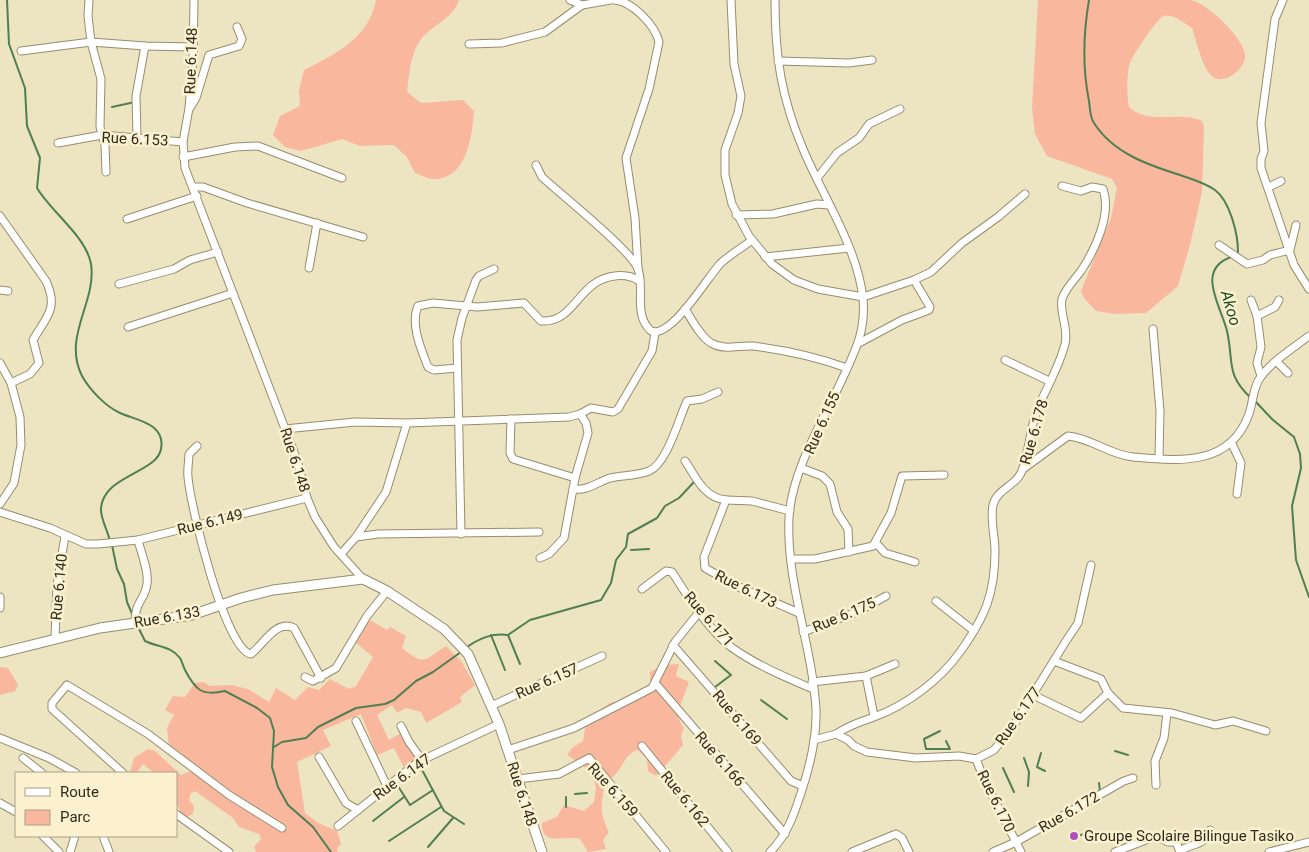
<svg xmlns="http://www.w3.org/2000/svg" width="1309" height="852" viewBox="0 0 1309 852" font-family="Roboto,sans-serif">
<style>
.green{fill:#f9b79e}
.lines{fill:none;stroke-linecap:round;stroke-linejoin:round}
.stream{stroke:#507f51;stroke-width:2}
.minor-casing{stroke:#968d6e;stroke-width:9}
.tertiary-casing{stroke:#968d6e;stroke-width:11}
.minor{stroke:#fff;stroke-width:7}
.tertiary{stroke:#fff;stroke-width:9}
.poi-dot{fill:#ae50ba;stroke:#fbf1cf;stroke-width:2}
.labels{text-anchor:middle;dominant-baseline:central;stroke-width:5;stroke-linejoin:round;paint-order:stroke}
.street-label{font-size:15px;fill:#302c1f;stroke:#fbf1cf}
.poi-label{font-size:15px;fill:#302c1f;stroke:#fbf1cf;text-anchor:start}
.water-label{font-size:16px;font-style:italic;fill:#164720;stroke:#fbf1cf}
</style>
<rect width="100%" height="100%" fill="#ede4c2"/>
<g class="green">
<path d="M376 0H459C454 18 432 25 421 39 410 54 409 75 407 92L421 103 463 100 474 111C472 136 467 179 434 179 428 179 420 175 415 173L407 157 394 145 360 146 342 139 301 151 285 147 273 135 280 116 300 106 299 91 304 70C336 54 369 38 376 0Z"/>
<path d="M1038 0C1074 0 1110 0 1145 0 1160 0 1177 0 1191 0 1207 3 1244 38 1245 55 1246 69 1225 85 1213 77 1203 71 1196 39 1192 28 1185 24 1173 13 1164 16 1157 18 1133 55 1130 63 1126 75 1127 95 1129 107 1150 126 1179 110 1202 121L1204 127 1202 192 1190 245 1178 286 1146 313 1115 314 1096 311 1084 298 1081 291 1111 218 1117 188 1112 179 1047 156 1035 134 1032 107Z"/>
<path d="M370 620 387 630 390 627 406 636 402 648C426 667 424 660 446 646L461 661 475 685 460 697 462 702 426 723 421 712 406 708 397 713 392 705 377 715 389 740 401 733 417 758 404 768 394 748 377 755 361 714 323 730 331 746 297 762 305 813 318 823 337 831 341 844 337 848 338 852H256L254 847 261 839 259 834 239 827 233 818 195 791 191 793 189 800 194 806 193 814 187 817C172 809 176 787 176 773H154L143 764 137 773H130L134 758 148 749 155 751 181 775 191 771 192 768 180 752 169 746 167 728 174 715 165 710 173 696 185 697 195 683 203 682 210 686 231 685 248 689 269 702 276 688 295 700 308 687 319 690 330 679 349 689 356 686 373 657 354 641Z"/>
<path d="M679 664 676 676 689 682C685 696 672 715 684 728L681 736 683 745C674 756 665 766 656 776L648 771 647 759 638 750C624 753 622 772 610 779L605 778C603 802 597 809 609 832L603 840 606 849 588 852 580 839C565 835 541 847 542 823L557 817 564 805 584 811 594 802 596 788 591 771 567 755 572 748 583 741 586 723C596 716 602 706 613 702L620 704 647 688 650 684V672L663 665Z"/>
<path d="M0 667 8 668 18 685 15 691 0 695Z"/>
</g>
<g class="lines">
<g class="stream">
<path d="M7 0 9 44 25 88 27 126 40 158 37 188C52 213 86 236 91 264 97 302 62 336 82 376 90 390 105 406 120 413 135 420 166 423 161 449 157 473 104 475 101 508 100 518 108 531 110 541"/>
<path d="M1089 0C1083 35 1082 66 1089 101 1090 108 1090 118 1094 123 1113 153 1148 165 1180 175 1191 179 1205 183 1215 190 1230 201 1238 234 1238 252L1235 255"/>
<path d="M112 107 135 102"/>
<path d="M1231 257C1195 270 1221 306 1227 331 1234 361 1225 374 1251 398"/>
<path d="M1255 401 1273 420 1294 437 1300 454 1301 468 1292 506 1296 560 1309 597"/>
<path d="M112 545 117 569 124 584 127 602 133 616"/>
<path d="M631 550 649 549"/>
<path d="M137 625 145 641C157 647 171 646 180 658 182 661 183 666 185 670 196 691 202 696 225 691L257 708 270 718 274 731 272 767 278 787 288 805 313 827 331 852"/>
<path d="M491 635 505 670"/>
<path d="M508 635 520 664"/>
<path d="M467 647C480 638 492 633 508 635L530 620 601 600 611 583 616 560 626 547 628 534 657 518 665 506 679 498 694 482"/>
<path d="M715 661 731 675 715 687"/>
<path d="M761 700 787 719"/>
<path d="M940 731 924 739 926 749H950L946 741"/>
<path d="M274 747 282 742 306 738 318 727 356 708 385 704 394 700 416 681 433 672 461 652"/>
<path d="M1115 751 1128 755"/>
<path d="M1041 753 1037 767 1045 771"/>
<path d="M1024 758 1029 772 1028 786"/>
<path d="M420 766 444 811 464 824"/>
<path d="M1003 768 1014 792"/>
<path d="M396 783 410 805 433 790"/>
<path d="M1099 783 1100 792"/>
<path d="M575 794 587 793"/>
<path d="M566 797V807"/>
<path d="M373 821 404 797"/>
<path d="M1081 835 1092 830"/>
<path d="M389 841 441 807"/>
<path d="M428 847 453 818"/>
</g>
<defs>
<g id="minor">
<path d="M89 0 88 16 91 42 101 79 100 127 105 145 106 172"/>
<path d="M194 0 193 59 189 108 183 142 185 168 297 460 307 498 315 517 334 547 363 579"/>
<path d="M614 0C632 1 655 25 659 42L649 89 626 158 635 218 638 268"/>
<path d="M731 0 734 64 741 96 738 113 725 150V175L732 204 749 236 772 264 794 280 818 289 863 297 914 280 931 272 962 243 998 217 1025 194"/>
<path d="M1283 0 1275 19 1261 123 1264 151 1261 159V168L1294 265 1309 289"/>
<path d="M582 5 611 0"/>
<path d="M469 44 502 43 545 32 582 5 570 0"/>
<path d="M21 51 91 42 145 46 194 47"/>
<path d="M778 61 849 63 872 60"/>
<path d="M190 108 196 98 209 55 239 46 242 39 237 27"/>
<path d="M137 137 136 96 145 46"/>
<path d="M58 143 102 135 183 142"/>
<path d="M183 157 235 147 258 146 342 178"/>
<path d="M536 165 542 177C559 193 632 251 638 269 645 289 633 315 651 331 671 339 707 278 720 264 729 255 742 248 752 240"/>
<path d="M818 177 837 153 859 138 869 124 900 109"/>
<path d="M193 187H203L247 203 363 237"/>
<path d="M1269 187 1281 181"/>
<path d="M736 215 773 214 817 204 829 205"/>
<path d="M0 216 46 281C59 309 46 317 33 340L39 363 30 374 11 383"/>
<path d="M127 219 197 196"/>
<path d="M1219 245 1247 264 1263 260 1270 255 1290 250 1296 225"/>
<path d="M765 257 849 248"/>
<path d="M309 268 317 223"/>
<path d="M119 284 174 269 190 260 218 252"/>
<path d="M0 290 8 291"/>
<path d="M1251 300 1257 316"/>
<path d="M685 309C692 320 700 336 711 343 725 351 738 345 753 346 785 350 817 357 847 368"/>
<path d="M128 327 233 293"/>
<path d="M1153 329 1160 411 1159 458"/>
<path d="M859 343 902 320 929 310 930 307 914 280"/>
<path d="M1005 360 1049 381"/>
<path d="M1277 362 1288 373"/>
<path d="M0 363 11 383 20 417 21 445 14 483 0 504"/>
<path d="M457 368 434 370 428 367C421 349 410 324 418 306L433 303 477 307 524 303 541 321C568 323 576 296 594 284 606 275 627 272 639 281"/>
<path d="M1261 376 1257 363 1261 347 1257 316 1275 307 1279 300"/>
<path d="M511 419 510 453 513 459 575 478"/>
<path d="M285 429 355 422 407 423 569 417 580 414 591 408 613 412 618 409 652 351 655 333"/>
<path d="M1232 444 1241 463 1237 494"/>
<path d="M197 446 189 454C189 461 187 469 188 477 190 504 225 650 251 654 264 644 276 619 294 628L321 678"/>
<path d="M685 461C696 477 704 498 726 500L704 557 705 568 739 587 799 613"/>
<path d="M801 468 822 476 830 484 837 512 848 529 849 552"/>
<path d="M1023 469 1068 436C1091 438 1110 455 1133 457 1179 461 1230 467 1249 414 1253 403 1253 387 1260 378 1272 361 1293 348 1309 336"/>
<path d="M574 489C587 491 598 482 610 478 622 475 637 476 649 471 667 464 679 418 687 401L702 399 718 392"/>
<path d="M726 500 752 501 790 511"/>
<path d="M0 512 50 528 86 544H98L138 540 307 498"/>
<path d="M461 534 457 340 462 318 476 280 479 276 494 269"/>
<path d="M356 537 378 534 539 532"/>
<path d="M877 544 885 553 915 562"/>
<path d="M341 554 356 537 386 492 407 423"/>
<path d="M540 558 549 554 564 538 575 478 588 433 586 423 580 414"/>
<path d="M791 559H815L873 546 891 513 902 476 944 475"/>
<path d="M642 589 666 571 672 572C688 597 707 628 731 647 756 665 785 677 813 689"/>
<path d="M0 597V608"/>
<path d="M936 601 974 631"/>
<path d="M135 622C135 601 145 600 147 584 149 571 141 553 138 540"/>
<path d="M803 632 857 612 886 596"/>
<path d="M55 639 57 585 65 536"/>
<path d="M673 645 791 781 803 786"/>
<path d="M1054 661 1101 679 1108 693 1123 708 1172 713 1215 725 1233 721 1266 731"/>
<path d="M866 676 874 716"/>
<path d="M305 677 313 681 336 668 367 616 387 591"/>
<path d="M812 682 866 676 895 664"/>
<path d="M656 684 785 834"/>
<path d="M1033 695 1081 718 1108 693"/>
<path d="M491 706 602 656"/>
<path d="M356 721 387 786"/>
<path d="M401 726 409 742 422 760"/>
<path d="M836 734C849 725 860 722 874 717 907 705 940 680 960 652 985 617 995 594 995 551 995 536 990 520 993 505 997 488 1018 486 1023 468 1029 450 1030 431 1036 413 1045 390 1059 368 1065 344 1069 328 1059 313 1062 299 1065 289 1075 279 1081 271 1095 250 1112 214 1103 189L1092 187 1081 191 1062 186"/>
<path d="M0 738 49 758 76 773"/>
<path d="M814 740 836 734 848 740 854 746 867 752 916 758 959 756 976 759 994 750 1012 728 1066 641 1078 623 1091 565"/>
<path d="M642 746 728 852"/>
<path d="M508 750 574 728 652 688 675 642 700 611"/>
<path d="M319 757 346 803 358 810"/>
<path d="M23 758 42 773"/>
<path d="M976 759 985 782 1016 842 993 852"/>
<path d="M123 773 52 709V703L67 685 148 734 229 795 282 828"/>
<path d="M518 779 559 774 589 758 666 852"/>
<path d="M1156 785 1155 761 1164 738 1167 713"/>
<path d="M0 803 16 812"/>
<path d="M176 814 229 852"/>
<path d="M338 826 418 762 499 724"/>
<path d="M43 836 59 852"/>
<path d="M103 836 109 852"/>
<path d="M1180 851C1191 843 1206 846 1210 830"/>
<path d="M70 852 75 836"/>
<path d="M770 852C787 835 794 815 801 793 810 766 817 737 816 709 812 644 786 583 789 518 791 474 821 423 840 384 854 353 866 333 863 299 858 248 822 195 803 149 781 97 775 56 775 0"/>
<path d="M852 852 896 834 902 838 909 852"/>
<path d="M1021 852 1016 842 1124 781 1133 778"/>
<path d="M1115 852 1156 836 1168 842H1176L1180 852"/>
<path d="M1269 852 1309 842"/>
</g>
<path id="tertiary" d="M0 653 100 628 192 615 241 598 273 590 363 579 387 591 444 629 468 654 499 724 542 852"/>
</defs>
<use href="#minor" class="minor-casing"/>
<use href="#tertiary" class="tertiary-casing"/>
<use href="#minor" class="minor"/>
<use href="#tertiary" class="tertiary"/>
</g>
<circle class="poi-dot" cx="1074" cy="836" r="5"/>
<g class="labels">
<g class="street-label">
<text transform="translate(191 61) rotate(-88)">Rue 6.148</text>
<text transform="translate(135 139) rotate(3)">Rue 6.153</text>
<text transform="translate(822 423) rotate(-66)">Rue 6.155</text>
<text transform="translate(1034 432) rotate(-74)">Rue 6.178</text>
<text transform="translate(295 460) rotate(72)">Rue 6.148</text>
<text transform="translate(210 522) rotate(-14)">Rue 6.149</text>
<text transform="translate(59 587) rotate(-85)">Rue 6.140</text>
<text transform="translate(746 589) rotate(26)">Rue 6.173</text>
<text transform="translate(844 615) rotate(-23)">Rue 6.175</text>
<text transform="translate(167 617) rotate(-10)">Rue 6.133</text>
<text transform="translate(709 619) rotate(49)">Rue 6.171</text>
<text transform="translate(547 681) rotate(-24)">Rue 6.157</text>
<text transform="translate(1018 716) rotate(-55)">Rue 6.177</text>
<text transform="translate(737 718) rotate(50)">Rue 6.169</text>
<text transform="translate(720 759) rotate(49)">Rue 6.166</text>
<text transform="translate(402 777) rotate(-36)">Rue 6.147</text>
<text transform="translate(613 790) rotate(48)">Rue 6.159</text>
<text transform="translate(522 794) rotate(72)">Rue 6.148</text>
<text transform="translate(685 799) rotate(51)">Rue 6.162</text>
<text transform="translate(996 801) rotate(64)">Rue 6.170</text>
<text transform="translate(1069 812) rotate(-30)">Rue 6.172</text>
</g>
<g class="poi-label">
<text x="1084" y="836">Groupe Scolaire Bilingue Tasiko</text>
</g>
<g class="water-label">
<text transform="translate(1231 308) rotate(74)">Akoo</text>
</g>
</g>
<rect x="15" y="772" width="162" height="65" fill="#fbf1cf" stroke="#aaa289"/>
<rect x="25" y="788" width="25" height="8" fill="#ffffff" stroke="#aaa289"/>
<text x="60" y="797" font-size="15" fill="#302c1f">Route</text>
<rect x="25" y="810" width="25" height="15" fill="#f9b79e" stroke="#aaa289"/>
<text x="60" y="822" font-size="15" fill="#302c1f">Parc</text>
</svg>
